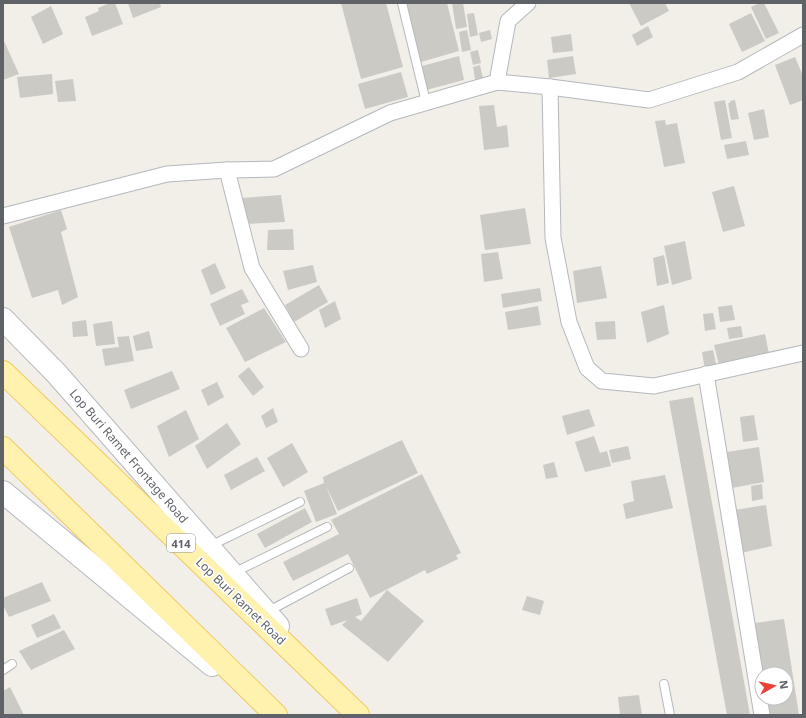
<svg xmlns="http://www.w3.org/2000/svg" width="806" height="718" viewBox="0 0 806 718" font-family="'Noto Sans',sans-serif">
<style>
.building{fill:#cccac5}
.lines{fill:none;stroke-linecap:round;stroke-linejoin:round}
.service-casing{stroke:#b5b8bc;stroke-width:10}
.minor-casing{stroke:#b5b8bc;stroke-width:17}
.secondary-casing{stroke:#b6babf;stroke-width:24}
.primary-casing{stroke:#f2c960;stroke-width:24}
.service{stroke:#fff;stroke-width:8}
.minor{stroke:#fff;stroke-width:15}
.secondary{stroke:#fff;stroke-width:22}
.primary{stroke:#fff2af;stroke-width:22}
.labels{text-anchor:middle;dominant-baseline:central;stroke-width:3.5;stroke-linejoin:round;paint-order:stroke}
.shield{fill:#fff;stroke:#8f9295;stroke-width:1}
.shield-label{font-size:11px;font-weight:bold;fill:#5f6368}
.street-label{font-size:12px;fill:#5f6368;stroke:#fff}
</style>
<rect width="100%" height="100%" fill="#f1efe8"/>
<g class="building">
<path d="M110 3H115L123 24 92 36 85 17 99 11 98 8Z"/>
<path d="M128 3H160L161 7 133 18Z"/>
<path d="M341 3H386L403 67 361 79Z"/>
<path d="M405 3H447L459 51 421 62Z"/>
<path d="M452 3H463L467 27 456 29Z"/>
<path d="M629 3H665L669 11 641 26Z"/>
<path d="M760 3H764L779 33 766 39 751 7Z"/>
<path d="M51 6 63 34 43 44 31 17Z"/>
<path d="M474 13 478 35 470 37 467 14Z"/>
<path d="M751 13 765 41 742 52 729 24Z"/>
<path d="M648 26 653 37 637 46 632 35Z"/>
<path d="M467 30 471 50 462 52 459 32Z"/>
<path d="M490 30 492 39 481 42 479 33Z"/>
<path d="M571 34 573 51 553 53 551 37Z"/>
<path d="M4 41 19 74 3 80V42Z"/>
<path d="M478 50 481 63 473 65 470 52Z"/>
<path d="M459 56 464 80 426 90 422 66Z"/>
<path d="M573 56 576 74 549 78 547 60Z"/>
<path d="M795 57 803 76V100L790 105 775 65Z"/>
<path d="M480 65 483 78 475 79 473 67Z"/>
<path d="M401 72 408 97 365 109 358 84Z"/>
<path d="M52 74 53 94 20 98 17 77Z"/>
<path d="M73 79 76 101 58 102 55 81Z"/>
<path d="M725 100 732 138 721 140 714 102Z"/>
<path d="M735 100 739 119 731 120 728 103H730V101Z"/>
<path d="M494 105 497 127 507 125 509 147 484 150 479 106Z"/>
<path d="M764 109 769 137 754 140 748 113Z"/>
<path d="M665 120 666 125 677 123 685 163 664 167 655 121Z"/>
<path d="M746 141 749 155 727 159 724 145Z"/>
<path d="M734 186 745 226 723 232 712 192Z"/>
<path d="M281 195 285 222 246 224 241 198Z"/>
<path d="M525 208 531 244 485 250 480 215Z"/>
<path d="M61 210 67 229 61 232 78 297 62 305 58 290 32 298 9 227Z"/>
<path d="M293 229 294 250H267L268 230Z"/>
<path d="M685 241 692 279 672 285 664 246Z"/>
<path d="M498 252 503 279 484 282 481 254Z"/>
<path d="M664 255 669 283 657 286 653 258Z"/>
<path d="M215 263 226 288 211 295 201 270Z"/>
<path d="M313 265 317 282 288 290 283 271Z"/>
<path d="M601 266 607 298 577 303 573 271Z"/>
<path d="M319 285 328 302 294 322 285 305Z"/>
<path d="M540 288 542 301 503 308 501 294Z"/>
<path d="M242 289 249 302 241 305 245 314 220 326 210 304Z"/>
<path d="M335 301 341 319 325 328 319 310Z"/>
<path d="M664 305 669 334 647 343 641 312Z"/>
<path d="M732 305 735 320 720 322 718 307Z"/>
<path d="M538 306 541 325 508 330 505 312Z"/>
<path d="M264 308 286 342 245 362 226 328Z"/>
<path d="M713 313 716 329 705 331 703 314Z"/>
<path d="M86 320 88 336 73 337 72 322Z"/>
<path d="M112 321 115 344 96 346 93 324Z"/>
<path d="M615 321 616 339 597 340 595 322Z"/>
<path d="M741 326 743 337 729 339 727 328Z"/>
<path d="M149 331 153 348 136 351 133 336Z"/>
<path d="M765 334 769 354 719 365 714 345Z"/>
<path d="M129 336 134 361 105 366 102 349 119 347 117 337Z"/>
<path d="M713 350 717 368 705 370 702 352Z"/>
<path d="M249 367 264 387 253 396 238 376Z"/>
<path d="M172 371 180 389 131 409 124 390Z"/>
<path d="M217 382 224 397 208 406 201 390Z"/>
<path d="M693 397 750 715H727L669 401Z"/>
<path d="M273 408 278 422 266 428 261 416Z"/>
<path d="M589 409 595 426 567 435 562 416Z"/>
<path d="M186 410 199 439 169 457 157 426Z"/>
<path d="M754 415 758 440 743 442 740 417Z"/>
<path d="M227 423 241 444 207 469 195 446Z"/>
<path d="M594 436 600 453 607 451 611 466 585 472 575 442Z"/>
<path d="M402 440 418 473 338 511 326 486 337 514 316 522 304 491 324 483 323 477Z"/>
<path d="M292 443 308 472 283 487 267 458Z"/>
<path d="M628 446 631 459 612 463 609 450Z"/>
<path d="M759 447 764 482 732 488 727 452Z"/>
<path d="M257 457 265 471 231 490 224 475Z"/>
<path d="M554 462 558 477 546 479 543 465Z"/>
<path d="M422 474 461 553 456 555 458 559 427 574 425 570 370 598 348 554 293 581 283 562 339 534 331 520Z"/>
<path d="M665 475 673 508 626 519 623 504 634 501 631 481Z"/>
<path d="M762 484 763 499 752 501 751 486Z"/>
<path d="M766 505 772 546 741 553 735 510Z"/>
<path d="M305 508 312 522 265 548 257 534Z"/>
<path d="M42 582 51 601 9 617 3 605V598Z"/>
<path d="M387 590 424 621 388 662 342 625 347 620 331 626 325 609 357 598 362 614 355 617 361 621Z"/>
<path d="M527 596 544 601 540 615 522 610Z"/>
<path d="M54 614 61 628 37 638 31 625Z"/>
<path d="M784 619 799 715H770L767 698H786V674H763L755 623Z"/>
<path d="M64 630 75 649 31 670 19 651Z"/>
<path d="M10 687 24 715H3V691Z"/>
<path d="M639 695 642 715H620L618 697Z"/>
</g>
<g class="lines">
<defs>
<g id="service">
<path d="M402 3 426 102"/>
<path d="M210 546 300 502"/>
<path d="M233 573 327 527"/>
<path d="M267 612 349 568"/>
<path d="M3 670 12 664"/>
<path d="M664 684 670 715"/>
</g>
<g id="minor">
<path d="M497 82 508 21 528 3"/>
<path d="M550 87 649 100 738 72 803 35"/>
<path d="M227 170 252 268 301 349"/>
<path d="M3 216 167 174 227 170 274 169 390 113 497 82 550 87 553 238 569 322 587 368 602 381 654 386 803 353"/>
<path d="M706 374 762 715"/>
</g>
<g id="secondary">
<path d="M3 319 56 373 278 626"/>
<path d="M3 492 212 665"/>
</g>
<g id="primary">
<path d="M3 372 358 715"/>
<path d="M3 448 276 715"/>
</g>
</defs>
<use href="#service" class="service-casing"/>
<use href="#minor" class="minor-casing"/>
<use href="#secondary" class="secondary-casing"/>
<use href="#primary" class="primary-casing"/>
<use href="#service" class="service"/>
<use href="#minor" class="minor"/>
<use href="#secondary" class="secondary"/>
<use href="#primary" class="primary"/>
</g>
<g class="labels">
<rect class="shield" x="167" y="534" width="28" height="18" rx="3"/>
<g class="shield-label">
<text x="181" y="543">414</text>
</g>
<g class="street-label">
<text transform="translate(129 456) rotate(49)">Lop Buri Ramet Frontage Road</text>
<text transform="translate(241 601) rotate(44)">Lop Buri Ramet Road</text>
</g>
</g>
<rect width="806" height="718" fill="none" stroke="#5f6368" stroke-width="8"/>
<g transform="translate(774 686) rotate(82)"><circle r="19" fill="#ffffff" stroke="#bfc1c3"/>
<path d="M0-3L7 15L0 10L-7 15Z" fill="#ea4335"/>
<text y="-6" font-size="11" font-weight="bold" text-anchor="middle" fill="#5f6368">N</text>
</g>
</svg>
